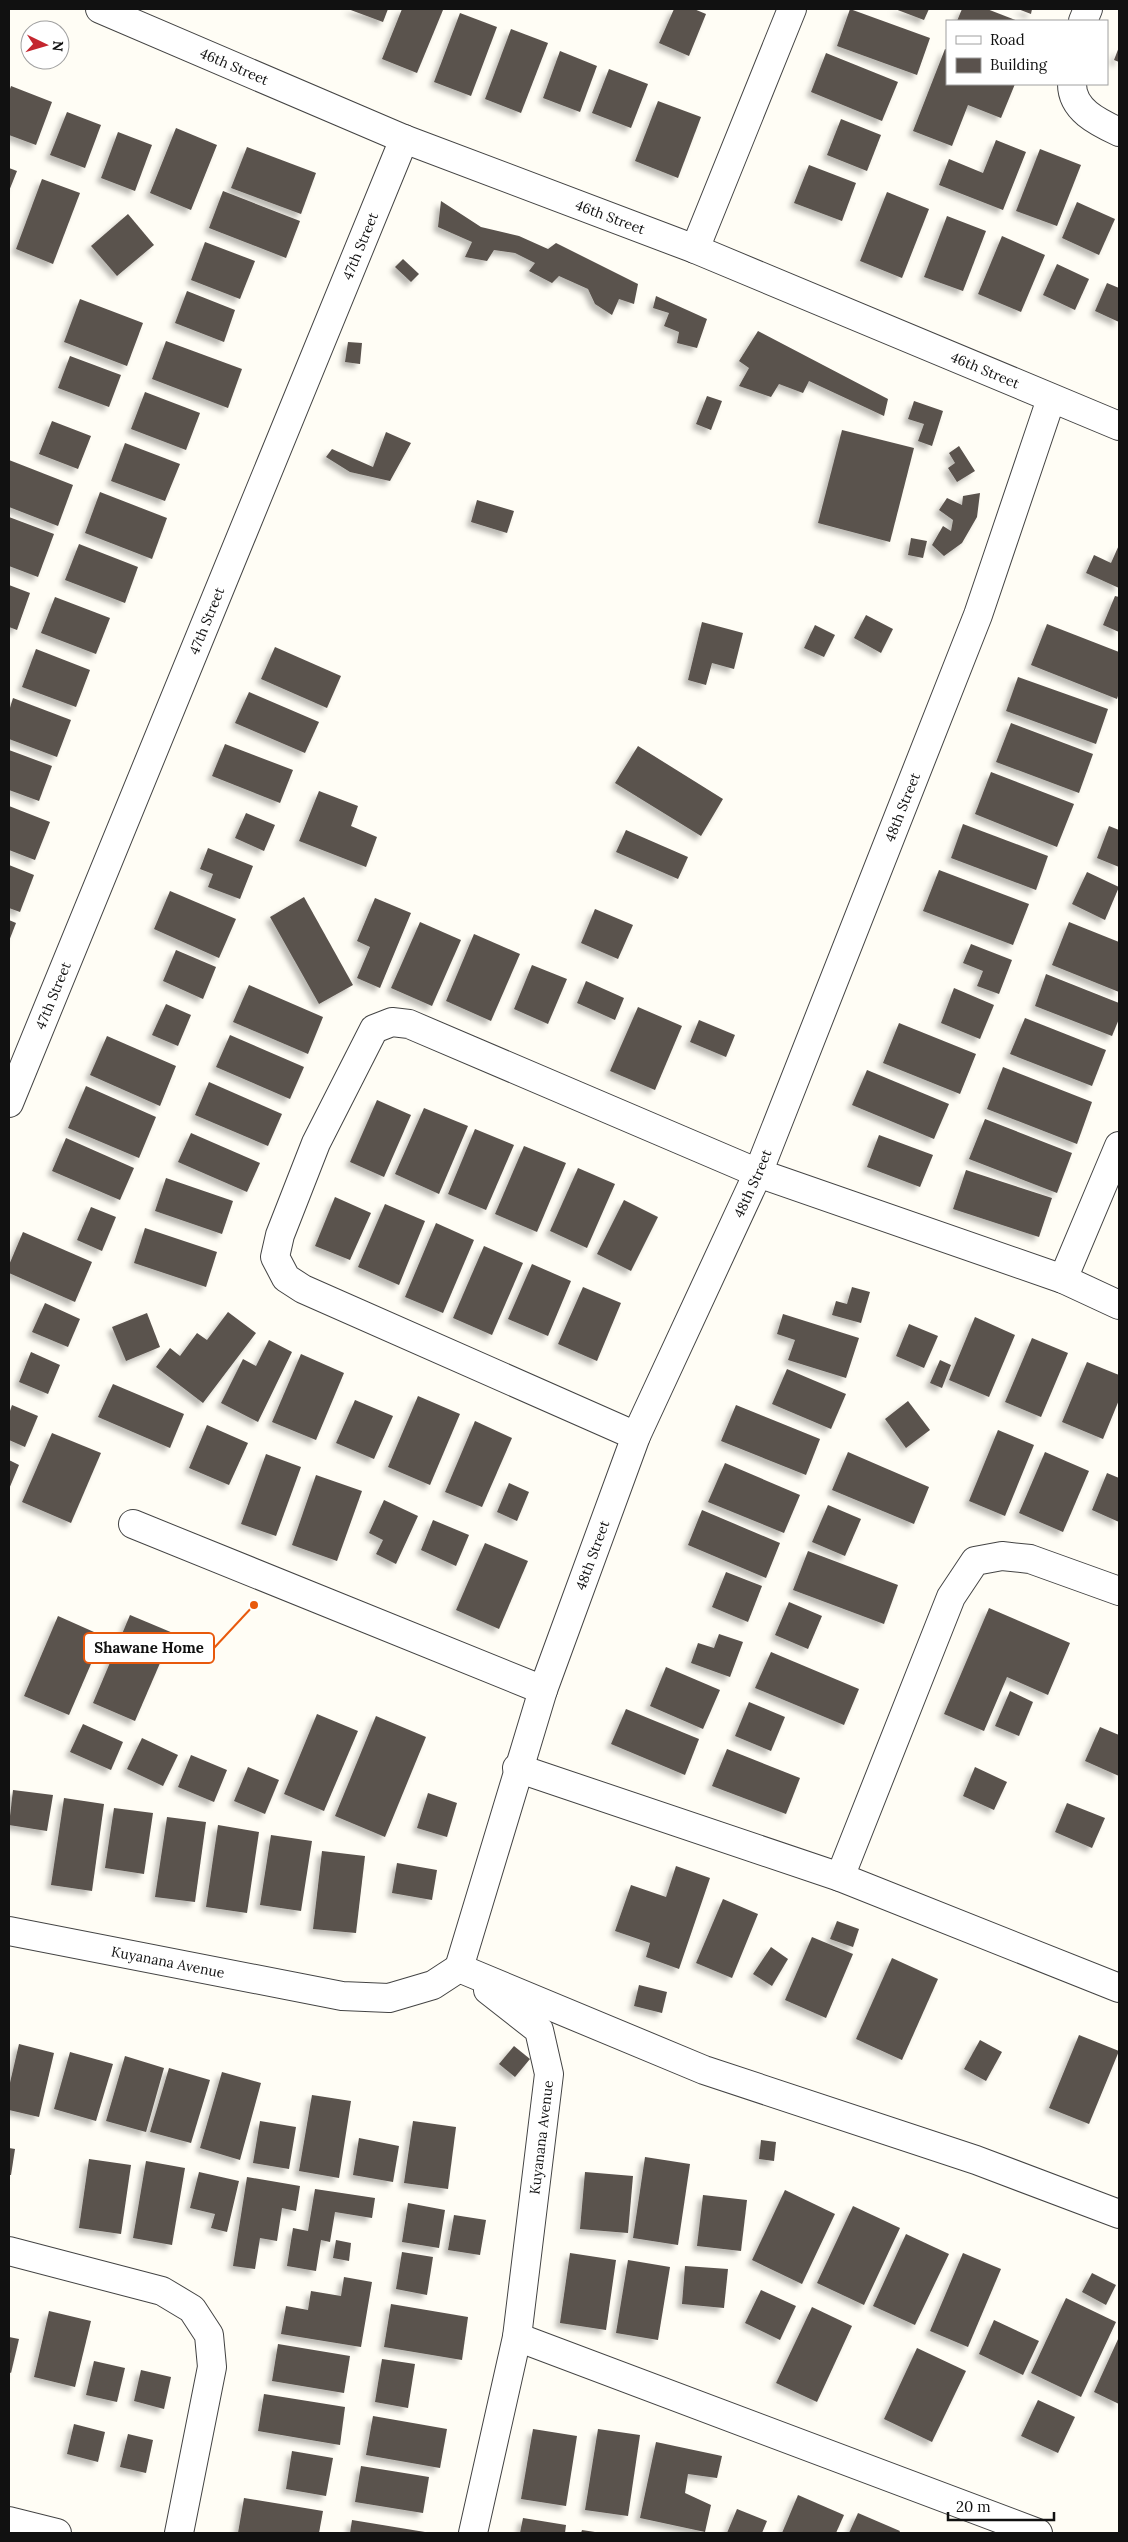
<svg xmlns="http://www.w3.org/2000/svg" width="1128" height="2542" viewBox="0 0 1128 2542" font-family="Lora,serif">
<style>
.building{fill:#5a524d;filter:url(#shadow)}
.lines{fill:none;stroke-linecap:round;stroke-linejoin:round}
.minor-casing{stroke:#444;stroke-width:30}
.minor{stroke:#fff;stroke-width:28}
.labels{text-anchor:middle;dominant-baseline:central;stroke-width:5;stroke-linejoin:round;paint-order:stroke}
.street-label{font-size:14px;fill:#111;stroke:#fff}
.leader{fill:none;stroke:#e8590c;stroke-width:2}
.callout-dot{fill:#e8590c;stroke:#fff;stroke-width:2}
.callout{fill:#fff;stroke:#e8590c;stroke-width:2}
.callout-label{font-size:15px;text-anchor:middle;font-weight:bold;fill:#111}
</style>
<defs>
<filter id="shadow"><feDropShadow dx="-4.5" dy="4.5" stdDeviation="2.5" flood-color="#0004"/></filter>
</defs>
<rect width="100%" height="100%" fill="#fffdf5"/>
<g class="building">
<path d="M348,9H388L383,22Z"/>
<path d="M402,9L443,10L417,73L382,59Z"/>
<path d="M674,9H694L706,14L689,56L659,43Z"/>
<path d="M850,9L930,38L917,75L837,46Z"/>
<path d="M895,9H929L924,20Z"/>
<path d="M962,9H987L1018,21H957Z"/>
<path d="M1018,9H1032L1031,14Z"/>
<path d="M460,13L497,27L471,96L434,82Z"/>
<path d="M511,29L548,43L521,113L485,99Z"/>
<path d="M1119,47V62L1114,60Z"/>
<path d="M945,49L947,50V84H1015L1001,118L968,105L952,146L913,131Z"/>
<path d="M560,51L597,66L580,112L543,98Z"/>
<path d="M826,53L898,82L882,121L811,92Z"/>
<path d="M609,69L648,84L631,128L592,113Z"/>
<path d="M11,86L52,102L36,145L9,135V92Z"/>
<path d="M658,101L701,117L678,178L635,161Z"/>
<path d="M67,112L101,125L85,168L50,155Z"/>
<path d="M841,119L881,135L867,171L827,155Z"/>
<path d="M176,128L217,145L191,210L150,193Z"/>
<path d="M118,132L152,145L135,191L101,178Z"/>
<path d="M996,140L1026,152L1003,210L939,185L949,159L983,173Z"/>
<path d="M247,147L316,173L301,214L231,188Z"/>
<path d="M1040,149L1081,165L1057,226L1016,211Z"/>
<path d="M809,165L856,183L842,221L794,203Z"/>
<path d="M9,168L17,171L9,191Z"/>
<path d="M42,179L80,193L53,264L16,249Z"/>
<path d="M223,191L300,221L286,258L209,228Z"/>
<path d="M887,192L929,209L902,278L860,261Z"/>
<path d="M441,201L481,227L519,236L548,249L556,243L638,284L634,304L619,299L612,315L595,304L588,289L559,276L552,283L529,271L535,263L515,253L494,250L487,261L465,257L472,242L438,227Z"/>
<path d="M1077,202L1115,219L1099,255L1062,238Z"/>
<path d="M128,214L154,245L117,276L91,246Z"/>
<path d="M947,216L986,231L963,291L924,277Z"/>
<path d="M1002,236L1045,255L1021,312L978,294Z"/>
<path d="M205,242L255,261L240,299L191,280Z"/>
<path d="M403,259L419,274L411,282L395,267Z"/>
<path d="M1057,264L1089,279L1075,310L1043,295Z"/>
<path d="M1107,283L1119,288V322L1095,311Z"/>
<path d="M187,291L235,310L224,342L175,323Z"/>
<path d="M656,296L707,319L697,348L677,343L679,332L664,326L669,313L653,308Z"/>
<path d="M80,299L143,323L127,366L64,342Z"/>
<path d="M758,331L888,399L884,416L809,381L803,393L779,384L771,397L739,386L749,368L739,361Z"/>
<path d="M166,341L242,369L228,408L152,379Z"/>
<path d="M348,342L362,343L360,364L345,362Z"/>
<path d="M70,356L121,375L109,407L58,388Z"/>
<path d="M145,392L200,413L186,450L131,429Z"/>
<path d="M707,396L722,401L711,430L696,424Z"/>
<path d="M914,401L943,411L932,446L918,441L924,424L908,419Z"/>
<path d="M52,421L91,436L78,469L39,454Z"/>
<path d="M842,430L914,448L890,542L818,523Z"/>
<path d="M386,432L411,443L390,481L350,472L326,457L332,449L373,467Z"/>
<path d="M125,443L180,464L165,501L111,481Z"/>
<path d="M959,446L975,471L957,482L948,468L955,463L949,453Z"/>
<path d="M9,460L73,485L58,526L9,507Z"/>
<path d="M100,492L167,518L152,559L85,533Z"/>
<path d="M980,493L977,517L962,543L944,556L932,545L943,526L951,531L953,520L939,510L947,498L962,505L963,496Z"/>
<path d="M477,500L514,511L507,533L471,522Z"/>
<path d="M9,517L54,534L38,577L9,566Z"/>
<path d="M911,538L927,541L923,558L908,555Z"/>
<path d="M79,544L138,567L125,603L65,580Z"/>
<path d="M1119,545V588L1086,573L1094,555L1111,563Z"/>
<path d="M9,585L30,593L17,630L9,627Z"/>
<path d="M1115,596L1119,597V632L1103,625Z"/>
<path d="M55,597L110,618L96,654L41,633Z"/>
<path d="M866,615L893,629L881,653L854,638Z"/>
<path d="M702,622L743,633L734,669L712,663L706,685L688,680Z"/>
<path d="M1047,624L1119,652V693L1117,699L1031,665Z"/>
<path d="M815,625L835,635L824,657L804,648Z"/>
<path d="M275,647L341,676L327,708L261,679Z"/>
<path d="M36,649L90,670L76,707L22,687Z"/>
<path d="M1018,677L1108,709L1096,744L1006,711Z"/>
<path d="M249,692L319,722L305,753L235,723Z"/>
<path d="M13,698L71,720L57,757L9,739V711Z"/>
<path d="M1011,723L1093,754L1079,793L996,762Z"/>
<path d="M225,744L293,770L280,803L212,776Z"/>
<path d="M638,746L723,799L701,836L615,783Z"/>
<path d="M9,750L52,766L39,801L9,790Z"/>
<path d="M991,772L1074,804L1057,847L975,814Z"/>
<path d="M319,791L358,806L351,826L377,837L366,867L299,841Z"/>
<path d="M9,806L50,822L35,860L9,850Z"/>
<path d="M246,813L275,825L264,851L235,838Z"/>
<path d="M963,824L1048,856L1036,890L951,858Z"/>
<path d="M1109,826L1119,830V867L1097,858Z"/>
<path d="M626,830L688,857L678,879L616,852Z"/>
<path d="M208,848L253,866L240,899L208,887L213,874L200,869Z"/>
<path d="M9,865L34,875L20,912L9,908Z"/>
<path d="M939,870L1029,904L1013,945L923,911Z"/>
<path d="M1087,872L1119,887L1105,920L1072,904Z"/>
<path d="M170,891L236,919L219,958L154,929Z"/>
<path d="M304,897L353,985L319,1004L270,917Z"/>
<path d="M375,898L411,913L380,988L357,978L370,947L357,941Z"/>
<path d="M595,909L633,925L618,959L581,943Z"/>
<path d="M9,920L16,923L9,941Z"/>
<path d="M420,922L461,940L432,1006L391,988Z"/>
<path d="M1069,922L1119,942V992L1052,965Z"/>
<path d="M474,934L520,954L491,1021L446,1001Z"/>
<path d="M971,944L1012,960L999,994L977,986L983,971L963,963Z"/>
<path d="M176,950L216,967L203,999L163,981Z"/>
<path d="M532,965L567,979L548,1024L514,1009Z"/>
<path d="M1046,974L1119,1003V1019L1112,1036L1035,1006Z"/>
<path d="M586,981L624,998L615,1020L577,1003Z"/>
<path d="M249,985L323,1017L308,1054L233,1022Z"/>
<path d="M954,988L994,1005L980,1039L941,1023Z"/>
<path d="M166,1004L191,1015L178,1046L152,1035Z"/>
<path d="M638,1007L682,1026L655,1090L610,1071Z"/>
<path d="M1025,1018L1106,1050L1092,1086L1010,1054Z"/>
<path d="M699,1020L735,1035L726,1057L690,1042Z"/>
<path d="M899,1023L976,1054L960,1094L883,1063Z"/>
<path d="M230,1035L304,1067L290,1099L216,1067Z"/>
<path d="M107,1036L176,1066L160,1106L90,1075Z"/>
<path d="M1003,1067L1092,1102L1077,1144L987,1109Z"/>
<path d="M867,1070L949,1104L934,1139L852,1105Z"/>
<path d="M209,1082L282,1114L268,1146L195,1115Z"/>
<path d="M86,1086L156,1117L139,1158L68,1128Z"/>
<path d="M377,1100L411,1115L384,1177L350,1162Z"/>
<path d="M424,1108L468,1126L439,1194L395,1174Z"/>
<path d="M985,1119L1072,1153L1057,1193L969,1159Z"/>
<path d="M475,1129L514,1145L486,1210L448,1194Z"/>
<path d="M191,1133L260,1163L247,1192L178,1162Z"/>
<path d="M879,1135L933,1155L920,1187L867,1167Z"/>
<path d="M66,1138L134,1168L120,1200L52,1171Z"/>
<path d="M524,1146L566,1163L537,1232L495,1214Z"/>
<path d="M578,1168L615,1184L587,1248L550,1231Z"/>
<path d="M966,1170L1052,1198L1039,1237L953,1209Z"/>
<path d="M166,1178L233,1201L222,1234L155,1211Z"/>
<path d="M335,1197L371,1213L350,1260L315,1246Z"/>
<path d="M624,1200L658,1217L631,1271L597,1254Z"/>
<path d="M385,1204L425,1221L399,1285L358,1267Z"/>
<path d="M91,1207L116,1217L102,1251L77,1240Z"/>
<path d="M436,1223L474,1240L443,1313L405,1297Z"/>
<path d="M145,1228L217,1252L206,1287L134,1263Z"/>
<path d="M23,1232L92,1262L75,1302L9,1273V1265Z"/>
<path d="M484,1246L523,1263L492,1335L453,1318Z"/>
<path d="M532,1264L571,1281L548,1336L508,1319Z"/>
<path d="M583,1287L621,1303L597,1361L558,1344Z"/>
<path d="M852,1287L870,1292L861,1323L832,1315L836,1301L847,1304Z"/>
<path d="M45,1303L80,1319L68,1347L32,1332Z"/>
<path d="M228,1312L256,1333L203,1403L156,1367L170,1348L180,1356L197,1333L207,1340Z"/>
<path d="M147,1313L160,1347L126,1361L112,1327Z"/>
<path d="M783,1314L859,1338L846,1378L788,1360L795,1340L777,1334Z"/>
<path d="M975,1317L1015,1335L989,1397L949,1380Z"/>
<path d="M909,1324L938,1336L924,1368L896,1356Z"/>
<path d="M1032,1338L1068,1353L1041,1417L1005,1402Z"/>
<path d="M269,1340L292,1352L258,1422L221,1403L243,1359L256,1366Z"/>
<path d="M31,1352L60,1365L48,1394L19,1382Z"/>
<path d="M301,1354L344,1373L316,1440L272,1422Z"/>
<path d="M940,1360L951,1365L942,1388L930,1383Z"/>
<path d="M1087,1362L1119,1375V1400L1103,1439L1062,1422Z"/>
<path d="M787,1369L846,1394L831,1429L772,1404Z"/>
<path d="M113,1384L184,1414L170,1448L98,1417Z"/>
<path d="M418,1396L460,1414L430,1485L388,1467Z"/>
<path d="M355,1400L393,1416L374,1459L336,1443Z"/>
<path d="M908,1401L930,1430L906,1448L885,1419Z"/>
<path d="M12,1405L38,1416L25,1447L9,1440V1414Z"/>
<path d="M736,1405L820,1439L806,1475L721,1441Z"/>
<path d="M475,1421L512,1438L482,1507L445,1492Z"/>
<path d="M207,1425L248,1443L229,1485L189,1468Z"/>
<path d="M998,1430L1034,1445L1005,1516L969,1501Z"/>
<path d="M52,1433L101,1453L71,1523L22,1502Z"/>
<path d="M848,1452L929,1487L914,1524L832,1490Z"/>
<path d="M1045,1452L1089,1471L1063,1532L1019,1513Z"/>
<path d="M266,1454L301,1467L276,1536L241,1524Z"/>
<path d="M9,1460L19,1465L9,1489Z"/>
<path d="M725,1463L800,1495L784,1533L708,1502Z"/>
<path d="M1107,1473L1119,1478V1522L1092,1510Z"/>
<path d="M316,1475L362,1491L337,1561L292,1545Z"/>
<path d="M509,1483L529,1492L517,1521L497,1512Z"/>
<path d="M384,1500L418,1516L396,1564L376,1554L383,1540L369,1533Z"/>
<path d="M828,1505L861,1519L845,1556L812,1542Z"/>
<path d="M702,1510L780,1543L766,1578L688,1545Z"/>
<path d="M433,1520L469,1535L456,1566L421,1550Z"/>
<path d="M485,1543L528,1561L499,1629L456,1610Z"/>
<path d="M808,1551L898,1585L884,1624L793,1590Z"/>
<path d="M726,1572L762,1586L748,1622L712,1607Z"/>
<path d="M789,1602L822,1616L808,1649L775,1635Z"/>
<path d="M989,1608L1070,1643L1048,1695L1007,1677L984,1731L944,1714Z"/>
<path d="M130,1615L173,1633L135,1721L93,1703Z"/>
<path d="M58,1616L103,1636L69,1715L24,1696Z"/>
<path d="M719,1634L743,1642L730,1677L691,1663L698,1643L714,1648Z"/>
<path d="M771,1652L859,1689L844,1725L755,1688Z"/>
<path d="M666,1667L720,1690L703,1729L650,1706Z"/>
<path d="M1010,1691L1033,1702L1019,1736L995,1726Z"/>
<path d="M749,1702L785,1717L771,1751L735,1736Z"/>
<path d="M626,1709L699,1739L685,1775L611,1744Z"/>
<path d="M317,1714L358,1731L324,1811L284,1794Z"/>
<path d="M376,1716L426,1737L385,1837L335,1816Z"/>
<path d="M83,1724L123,1742L111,1770L70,1752Z"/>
<path d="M1100,1727L1119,1735V1776L1085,1761Z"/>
<path d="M142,1738L178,1755L163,1786L127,1769Z"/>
<path d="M727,1749L800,1778L786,1814L712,1786Z"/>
<path d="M191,1755L227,1770L214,1802L178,1787Z"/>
<path d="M248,1767L279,1780L265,1814L234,1801Z"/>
<path d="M975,1767L1007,1782L994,1810L963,1796Z"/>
<path d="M13,1790L53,1795L47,1831L9,1825Z"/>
<path d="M428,1793L457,1803L447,1837L417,1828Z"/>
<path d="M64,1798L104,1804L92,1891L51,1885Z"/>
<path d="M1067,1803L1105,1818L1092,1848L1055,1832Z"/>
<path d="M114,1808L153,1813L144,1874L105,1868Z"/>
<path d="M167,1817L206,1822L195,1902L155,1897Z"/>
<path d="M218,1825L259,1832L247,1913L206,1907Z"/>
<path d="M271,1835L312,1841L301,1911L260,1905Z"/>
<path d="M322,1851L365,1856L356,1933L313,1929Z"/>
<path d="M397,1863L437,1870L432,1900L392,1893Z"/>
<path d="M676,1866L710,1878L679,1969L646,1957L650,1943L615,1931L631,1885L666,1897Z"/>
<path d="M723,1899L758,1914L732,1978L696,1963Z"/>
<path d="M837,1921L859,1929L853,1947L830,1939Z"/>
<path d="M812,1937L853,1954L826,2018L785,2000Z"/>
<path d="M771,1947L788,1959L772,1986L753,1974Z"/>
<path d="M892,1958L938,1979L902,2060L856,2039Z"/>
<path d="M639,1985L667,1992L662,2013L634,2006Z"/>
<path d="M1079,2035L1119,2051L1089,2124L1049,2108Z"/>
<path d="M980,2040L1002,2052L986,2081L964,2069Z"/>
<path d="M19,2044L54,2053L39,2117L9,2110V2087Z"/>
<path d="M514,2046L530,2059L515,2077L499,2064Z"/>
<path d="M70,2052L113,2064L96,2121L54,2109Z"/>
<path d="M125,2056L164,2068L146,2132L106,2121Z"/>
<path d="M169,2068L210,2080L191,2143L150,2132Z"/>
<path d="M222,2072L261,2083L240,2160L200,2148Z"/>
<path d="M312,2095L351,2101L339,2178L299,2171Z"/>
<path d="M260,2121L296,2127L289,2169L253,2163Z"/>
<path d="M413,2121L456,2127L448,2189L404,2183Z"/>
<path d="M359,2138L399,2146L393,2182L353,2175Z"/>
<path d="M761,2140L776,2142L774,2161L759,2159Z"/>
<path d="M9,2148L15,2149L11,2175H9Z"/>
<path d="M645,2157L690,2164L678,2245L633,2238Z"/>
<path d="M89,2159L131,2165L121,2234L79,2228Z"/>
<path d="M146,2161L185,2168L172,2245L133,2238Z"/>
<path d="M199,2172L239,2181L227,2232L211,2228L215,2214L190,2208Z"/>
<path d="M585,2172L633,2176L628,2233L580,2229Z"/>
<path d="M247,2177L300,2186L296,2211L282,2208L277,2241L260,2238L255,2269L233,2266Z"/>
<path d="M315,2189L375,2198L372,2218L335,2212L330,2242L321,2240L316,2271L287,2266L293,2228L308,2231Z"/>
<path d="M785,2190L835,2214L802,2284L752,2260Z"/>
<path d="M703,2195L747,2200L741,2251L697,2246Z"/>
<path d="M408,2203L445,2210L439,2248L402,2242Z"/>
<path d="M853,2206L900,2228L864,2305L817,2283Z"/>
<path d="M454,2215L486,2220L480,2255L448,2250Z"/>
<path d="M906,2234L949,2254L915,2325L873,2306Z"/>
<path d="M336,2240L351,2243L349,2261L333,2258Z"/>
<path d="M402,2252L433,2257L427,2295L396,2289Z"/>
<path d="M570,2253L616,2260L606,2330L560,2323Z"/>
<path d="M963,2253L1001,2269L968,2347L930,2331Z"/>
<path d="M628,2260L670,2267L658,2340L616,2333Z"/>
<path d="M685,2266L728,2269L724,2308L682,2304Z"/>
<path d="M1092,2273L1116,2285L1106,2305L1082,2292Z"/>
<path d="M344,2277L372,2282L361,2347L281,2334L286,2306L308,2310L311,2291L341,2296Z"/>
<path d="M761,2290L796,2306L780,2340L745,2323Z"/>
<path d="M1066,2298L1116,2322L1081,2397L1031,2373Z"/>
<path d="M391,2304L468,2317L462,2360L384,2347Z"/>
<path d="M812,2307L852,2326L817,2402L776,2383Z"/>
<path d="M49,2311L91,2321L75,2387L34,2377Z"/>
<path d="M994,2320L1039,2341L1023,2375L979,2354Z"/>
<path d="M9,2337L19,2339L11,2373L9,2372Z"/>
<path d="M1119,2337V2404L1094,2392Z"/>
<path d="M278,2344L350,2356L344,2393L272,2381Z"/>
<path d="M917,2348L966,2371L932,2442L884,2419Z"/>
<path d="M382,2359L415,2364L408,2408L375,2402Z"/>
<path d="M94,2361L125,2368L117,2402L86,2395Z"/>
<path d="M141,2370L171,2377L164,2409L134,2401Z"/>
<path d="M264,2394L345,2407L340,2445L258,2431Z"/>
<path d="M1038,2400L1075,2417L1058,2453L1021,2436Z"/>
<path d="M373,2416L447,2429L440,2468L366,2455Z"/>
<path d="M74,2424L105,2432L98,2462L67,2454Z"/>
<path d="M533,2429L577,2436L566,2506L521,2499Z"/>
<path d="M598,2429L640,2435L628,2516L585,2510Z"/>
<path d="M128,2434L153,2440L146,2473L120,2467Z"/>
<path d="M656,2442L722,2456L717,2478L688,2474L685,2493L711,2505L705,2532L640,2518Z"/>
<path d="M292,2451L333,2458L326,2496L286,2489Z"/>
<path d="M361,2466L429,2477L423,2513L355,2502Z"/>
<path d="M798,2495L844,2515L836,2533H782Z"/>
<path d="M244,2498L323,2511L319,2533H238Z"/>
<path d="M737,2509L767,2521L762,2533H727Z"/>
<path d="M858,2513L900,2531L899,2533H849Z"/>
<path d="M523,2518L566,2525L565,2533H520Z"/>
<path d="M352,2520L425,2532V2533H350Z"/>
<path d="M582,2530L595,2532V2533H581Z"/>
</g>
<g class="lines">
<defs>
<g id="minor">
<path id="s1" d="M100,9L404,139L695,249L1119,426"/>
<path d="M1083,21L1088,9"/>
<path d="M1072,84C1072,110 1098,122 1119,132"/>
<path d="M695,249L792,9"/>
<path id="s2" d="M9,1103L404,139"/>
<path d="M1063,1279L1119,1146"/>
<path d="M636,1436L303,1289L286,1278L275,1257L280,1235L316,1143L374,1029L392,1022L409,1024L758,1173L1063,1279L1119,1305"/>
<path d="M133,1524L543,1690"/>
<path d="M517,1768L840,1877L1119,1988"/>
<path d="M840,1877L951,1597L975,1561L1002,1556L1030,1559L1119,1591"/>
<path id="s3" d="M9,1931L342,1996L389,1998L433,1985L459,1968"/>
<path id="s4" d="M459,1968L543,1690L636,1436L758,1173L978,615L1051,399"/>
<path d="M459,1968L704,2070L976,2160L1119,2214"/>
<path d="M9,2251L162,2291L192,2309L209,2335L212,2367L179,2533"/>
<path d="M517,2337L1038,2533"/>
<path d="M9,2521L57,2533"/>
<path id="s5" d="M473,2533L517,2337L549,2074L539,2030L488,1990"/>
</g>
</defs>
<use href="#minor" class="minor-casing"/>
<use href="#minor" class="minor"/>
</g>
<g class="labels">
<g class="street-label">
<text stroke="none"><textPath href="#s1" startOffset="146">46th Street</textPath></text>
<text stroke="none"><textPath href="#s1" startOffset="551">46th Street</textPath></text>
<text stroke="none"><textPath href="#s2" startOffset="926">47th Street</textPath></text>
<text stroke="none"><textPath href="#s1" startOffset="956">46th Street</textPath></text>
<text stroke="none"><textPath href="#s2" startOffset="521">47th Street</textPath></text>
<text stroke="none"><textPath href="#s4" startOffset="1244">48th Street</textPath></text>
<text stroke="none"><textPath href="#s2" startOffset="116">47th Street</textPath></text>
<text stroke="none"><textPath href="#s4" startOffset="839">48th Street</textPath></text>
<text stroke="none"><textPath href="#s4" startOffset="434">48th Street</textPath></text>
<text stroke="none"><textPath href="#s3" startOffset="162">Kuyanana Avenue</textPath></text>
<text stroke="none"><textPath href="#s5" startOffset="402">Kuyanana Avenue</textPath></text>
</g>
</g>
<path class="leader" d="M254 1605L214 1648"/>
<circle class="callout-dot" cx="254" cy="1605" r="5"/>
<rect class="callout" x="84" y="1633" width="130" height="30" rx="5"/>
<g class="callout-label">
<text x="149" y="1653">Shawane Home</text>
</g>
<rect width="1128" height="2542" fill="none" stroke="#111111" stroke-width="20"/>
<rect x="946" y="20" width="162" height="65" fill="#ffffff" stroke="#a0a0a0"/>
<rect x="956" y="36" width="25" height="8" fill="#ffffff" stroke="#a0a0a0"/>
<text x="990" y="45" font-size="15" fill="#111111">Road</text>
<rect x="956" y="58" width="25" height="15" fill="#5a524d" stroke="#a0a0a0"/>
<text x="990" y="70" font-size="15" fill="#111111">Building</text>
<g transform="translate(45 45) rotate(95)"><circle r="24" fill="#ffffff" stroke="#a0a0a0"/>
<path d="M0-4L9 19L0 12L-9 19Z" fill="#c4262e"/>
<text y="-8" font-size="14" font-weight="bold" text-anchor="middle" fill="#111111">N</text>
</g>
<path d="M948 2512v8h106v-8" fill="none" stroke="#111111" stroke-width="2.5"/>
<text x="956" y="2512" font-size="15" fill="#111111" stroke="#ffffff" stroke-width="4" paint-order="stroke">20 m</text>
</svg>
